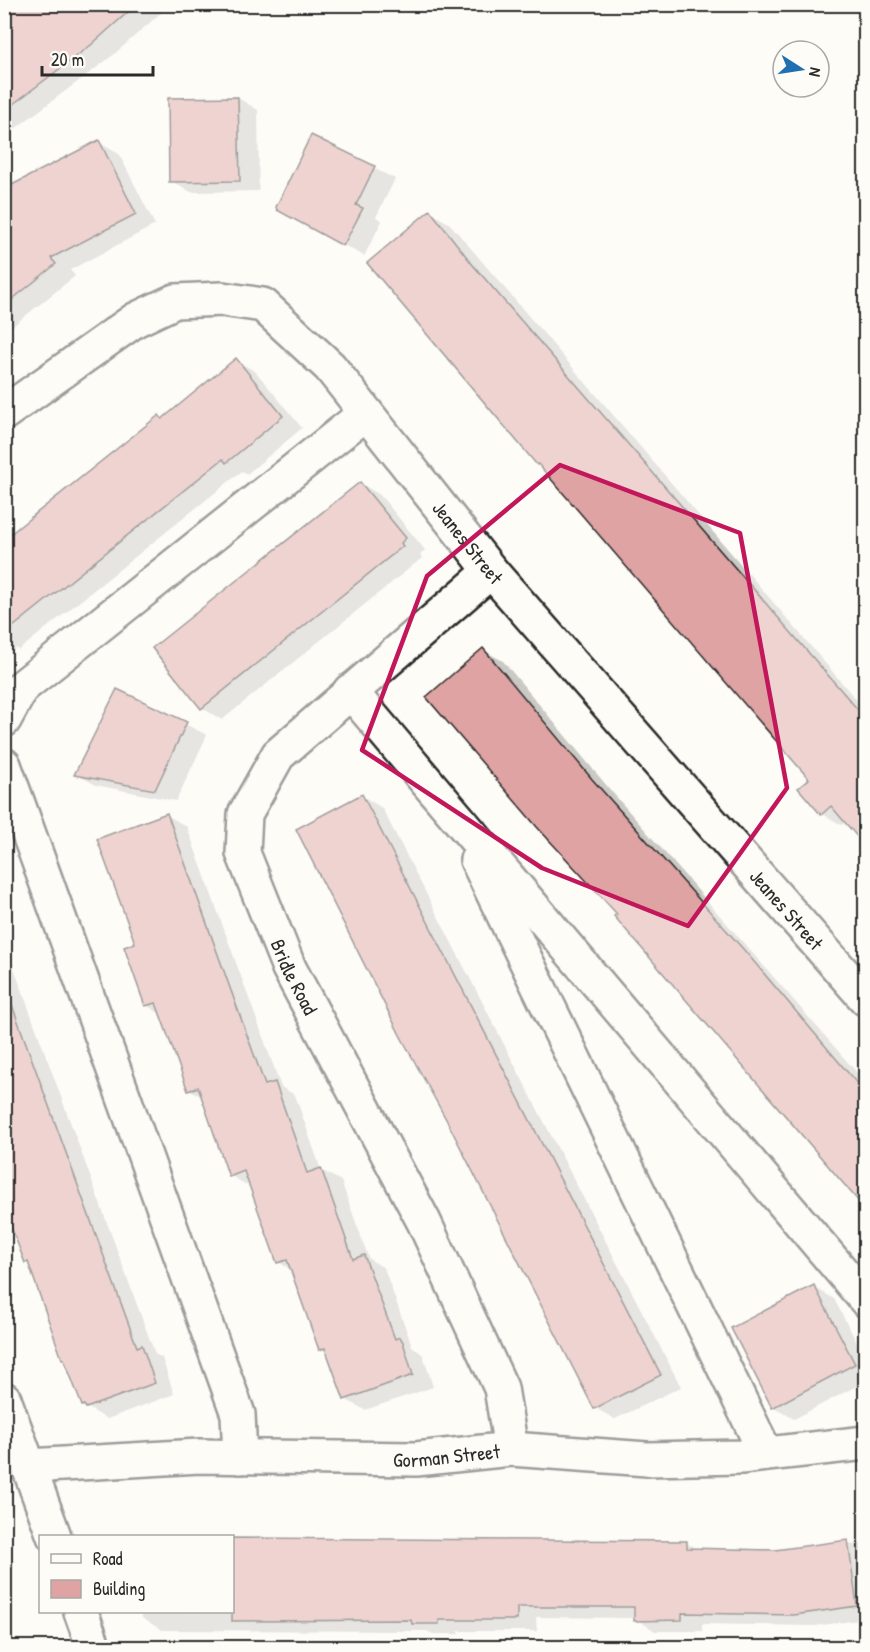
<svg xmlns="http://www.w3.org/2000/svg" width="870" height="1652" viewBox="0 0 870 1652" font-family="'Patrick Hand',sans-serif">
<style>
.shadow{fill:#0003}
.building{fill:#dea3a2;stroke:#2b2b2b;stroke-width:1.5}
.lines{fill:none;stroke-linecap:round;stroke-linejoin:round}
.minor-casing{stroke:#2b2b2b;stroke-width:38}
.minor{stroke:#fdfcf7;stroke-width:33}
.marked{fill:none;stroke:#c2185b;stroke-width:4.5;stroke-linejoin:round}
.labels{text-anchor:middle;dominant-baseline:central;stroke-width:4.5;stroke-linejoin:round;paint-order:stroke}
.street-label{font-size:20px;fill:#2b2b2b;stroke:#fdfcf7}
</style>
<rect width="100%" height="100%" fill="#fdfcf7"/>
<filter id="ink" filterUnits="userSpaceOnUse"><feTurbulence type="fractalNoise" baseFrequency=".0167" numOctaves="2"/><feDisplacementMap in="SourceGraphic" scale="12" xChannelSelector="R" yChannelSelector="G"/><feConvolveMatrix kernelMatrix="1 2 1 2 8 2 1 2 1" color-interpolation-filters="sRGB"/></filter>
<g filter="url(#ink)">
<g class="shadow">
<path d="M9,4H171L112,56L4,137V8Z"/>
<path d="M238,98L258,110L259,191L191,192L171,181L170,100Z"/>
<path d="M312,137L395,179L376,217L382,221L364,256L299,221Z"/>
<path d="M98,142L119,154L155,225L70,270L75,276L4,333V201Z"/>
<path d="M430,212L450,224L866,711V844L846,822L842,825L822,814L811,779Z"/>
<path d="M236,360L256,372L302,428L247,474L242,471L19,650L16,648L4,657V540L159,416L164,419Z"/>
<path d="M360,483L380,495L425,550L420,555L422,558L222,720L202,708Z"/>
<path d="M483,650L503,661L612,792L866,1083V1206L619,914Z"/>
<path d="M118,691L207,735L176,801L96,785L76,774Z"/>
<path d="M362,796L382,808L681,1387L615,1419L595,1408Z"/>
<path d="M167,815L187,827L281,1087L295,1095L321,1170L341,1181L369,1259L384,1268L412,1346L423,1355L433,1387L365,1410L345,1399L329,1354L321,1349L293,1271L278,1262L252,1188L231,1176L204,1098L189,1090L162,1015L146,1005L137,944Z"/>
<path d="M4,941L155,1354L162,1358L174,1394L107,1419L83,1405L4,1203Z"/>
<path d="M814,1287L834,1299L866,1360V1381L794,1419L774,1407Z"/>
<path d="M848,1542L853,1545L866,1542V1619L815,1626L702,1624V1631H655L635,1618L536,1617L537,1631H459V1634H433L427,1631L162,1630L142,1618V1612H232L686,1543L699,1550L775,1552Z"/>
<path d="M4,1635L9,1648H4Z"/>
</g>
<g class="building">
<path d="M4,4H137L91,45L4,111Z"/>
<path d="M238,97L240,181L169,182L168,98Z"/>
<path d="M311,135L375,166L356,205L363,208L343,246L277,210L276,207Z"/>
<path d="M99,140L136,214L51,258L56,264L4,306V189Z"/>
<path d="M430,210L473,265L866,719V847L831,806L821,815L798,788L809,779L538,464L537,465L367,263Z"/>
<path d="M236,358L283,416L226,463L223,459L4,634V539L159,415L162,419Z"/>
<path d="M360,482L406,538L401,543L403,546L201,709L152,648Z"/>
<path d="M483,648L592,779L744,950L866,1094V1210L614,916L617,914L537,827L426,697Z"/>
<path d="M117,689L187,722L155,790L74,775Z"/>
<path d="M362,794L661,1375L594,1409L447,1121L400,1035L296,829Z"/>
<path d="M167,813L265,1085L275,1082L307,1173L321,1168L353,1259L364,1255L395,1339L400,1337L403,1342L413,1375L344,1400L325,1348L319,1350L287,1260L277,1263L244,1171L229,1177L198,1087L188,1091L156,1003L145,1006L124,947L135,943L97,839Z"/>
<path d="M4,994H8L137,1347L142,1345L155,1383L86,1408L84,1405L82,1406L64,1359H62L28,1262L25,1263L4,1208Z"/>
<path d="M814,1285L855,1364L772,1408L731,1328Z"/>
<path d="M232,1538L687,1541V1548L775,1550L848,1540L857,1606L794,1615L682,1613V1620L634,1621V1607H517V1620H439V1624H412L411,1620L232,1621Z"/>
</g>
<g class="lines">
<defs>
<g id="minor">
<path id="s1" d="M4,413L135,320L175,301L222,299L263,305L330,367L491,571L866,999"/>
<path id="s2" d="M491,571L278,755L245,814L243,853L289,968L424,1222L501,1388L511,1449"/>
<path d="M350,691L866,1300"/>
<path d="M4,720L22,687L366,413"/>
<path d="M4,765L238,1414L240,1457"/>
<path d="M477,860L766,1454"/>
<path d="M4,1399L54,1536"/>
<path id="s3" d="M29,1466L199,1456L416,1459L511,1449L647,1459L741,1457L866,1443"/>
<path d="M81,1612L94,1648"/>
</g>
</defs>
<use href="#minor" class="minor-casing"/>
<use href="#minor" class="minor"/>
</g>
</g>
<path d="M0 0H870V1652H0ZM560,465L740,533L787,788L688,926L542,868L362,750L427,576Z" fill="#fdfcf7" fill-opacity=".55" fill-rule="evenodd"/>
<path class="marked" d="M560,465L740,533L787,788L688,926L542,868L362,750L427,576Z"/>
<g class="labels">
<g class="street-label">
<text stroke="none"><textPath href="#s1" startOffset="608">Jeanes Street</textPath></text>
<text stroke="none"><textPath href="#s1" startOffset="1094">Jeanes Street</textPath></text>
<text stroke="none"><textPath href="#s2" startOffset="522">Bridle Road</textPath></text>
<text stroke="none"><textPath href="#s3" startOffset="418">Gorman Street</textPath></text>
</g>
</g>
<rect width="870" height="1652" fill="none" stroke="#fdfcf7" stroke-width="24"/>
<rect x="12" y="12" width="846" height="1628" fill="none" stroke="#2b2b2b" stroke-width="2" filter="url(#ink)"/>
<rect x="39" y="1535" width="195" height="78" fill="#fdfcf7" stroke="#a9a8a5" stroke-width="1.5"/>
<rect x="51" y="1554" width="30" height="9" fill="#fdfcf7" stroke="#a9a8a5" stroke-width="1.5"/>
<text x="93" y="1565" font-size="18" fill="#2b2b2b">Road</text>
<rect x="51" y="1580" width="30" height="18" fill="#dea3a2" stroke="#a9a8a5" stroke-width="1.5"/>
<text x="93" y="1595" font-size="18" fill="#2b2b2b">Building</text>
<g transform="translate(801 69) rotate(102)"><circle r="28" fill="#fdfcf7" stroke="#a9a8a5" stroke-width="1.5"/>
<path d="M0-4.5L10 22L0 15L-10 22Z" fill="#1f6fb2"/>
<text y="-9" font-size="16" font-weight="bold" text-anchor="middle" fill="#2b2b2b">N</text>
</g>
<path d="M42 66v9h111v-9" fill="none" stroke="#2b2b2b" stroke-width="3"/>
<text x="51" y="66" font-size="18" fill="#2b2b2b" stroke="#fdfcf7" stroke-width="4.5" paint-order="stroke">20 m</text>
</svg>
